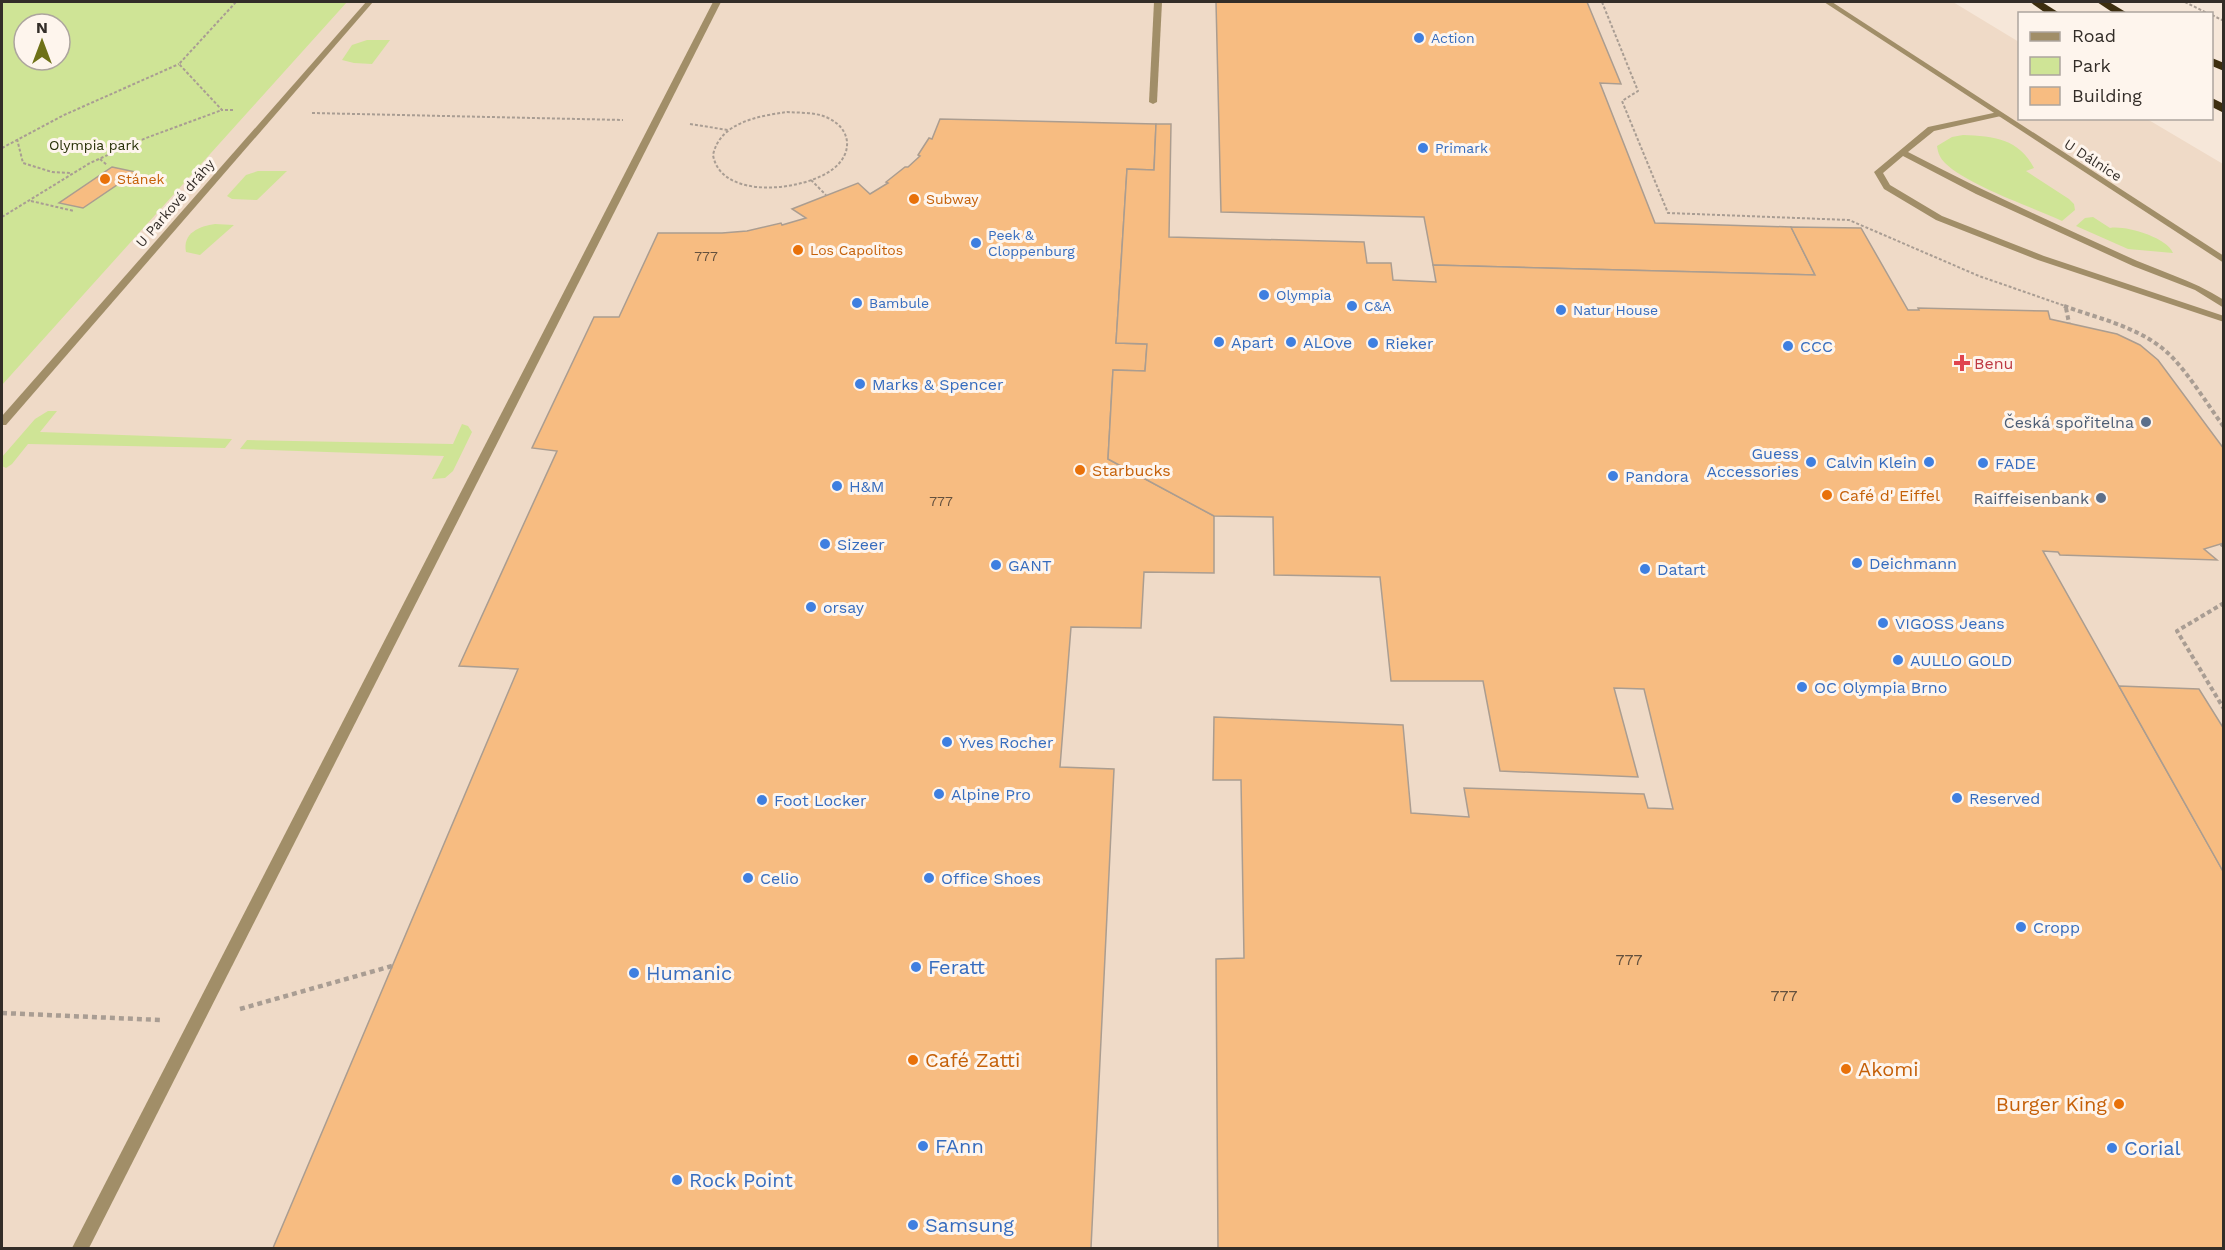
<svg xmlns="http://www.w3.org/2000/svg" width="2225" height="1250" viewBox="0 0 2225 1250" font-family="'Work Sans',sans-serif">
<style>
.built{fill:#efdac7;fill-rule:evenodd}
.green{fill:#cfe496;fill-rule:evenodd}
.building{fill:#f7bc81;stroke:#ab9d90;stroke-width:1.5}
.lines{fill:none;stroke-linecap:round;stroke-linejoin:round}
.path-far2{stroke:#a99d93;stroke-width:2;stroke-dasharray:3 2;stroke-linecap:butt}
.path-far1{stroke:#a99d93;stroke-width:4;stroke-dasharray:4.5 3;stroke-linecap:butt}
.path{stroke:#a99d93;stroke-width:4.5;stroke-dasharray:5 4;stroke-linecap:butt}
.lane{fill:#a18e68;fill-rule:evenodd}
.street{fill:#a18e68;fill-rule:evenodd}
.highway{fill:#3d2e0f;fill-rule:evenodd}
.shop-dot{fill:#3f7fe0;stroke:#fef5ed;stroke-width:2}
.food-dot{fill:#e8710a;stroke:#fef5ed;stroke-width:2}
.health-dot{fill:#e0444e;stroke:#fef5ed;stroke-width:2}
.service-dot{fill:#5c6f8a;stroke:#fef5ed;stroke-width:2}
.labels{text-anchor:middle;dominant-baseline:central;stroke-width:6;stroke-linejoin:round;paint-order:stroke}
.far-shop-label{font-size:14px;fill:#366cbe;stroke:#fef5ed;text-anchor:start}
.far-park-label{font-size:14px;fill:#283107;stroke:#fef5ed}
.far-street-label{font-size:14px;fill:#332d28;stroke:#fef5ed}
.far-food-label{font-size:14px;fill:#c56008;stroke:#fef5ed;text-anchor:start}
.number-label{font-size:14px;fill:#64513e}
.shop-label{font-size:16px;fill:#366cbe;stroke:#fef5ed;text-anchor:start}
.health-label{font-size:16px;fill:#be3a42;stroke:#fef5ed;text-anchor:start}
.service-label{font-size:16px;fill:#4e5e75;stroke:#fef5ed;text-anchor:end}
.food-label{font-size:16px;fill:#c56008;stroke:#fef5ed;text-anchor:start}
.near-number-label{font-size:16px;fill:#64513e}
.near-shop-label{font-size:20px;fill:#366cbe;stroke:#fef5ed;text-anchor:start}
.near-food-label{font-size:20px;fill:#c56008;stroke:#fef5ed;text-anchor:start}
</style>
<rect width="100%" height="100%" fill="#f6e7d9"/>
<path class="built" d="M2,2H1953L2019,42L2020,118L2147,119L2223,164V1248H2ZM24,24H60V60H24Z"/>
<g class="green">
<path d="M2,2H347L2,385ZM24,24H60V60H24Z"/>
<path d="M367,40H390L372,64L354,63L342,60L352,45Z"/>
<path d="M1963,135C1994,136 2019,139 2034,168L2026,171L2069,199L2074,204L2075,210L2062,221C2032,207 1967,185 1945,163C1940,158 1938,153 1937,146L1952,137Z"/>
<path d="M258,171H287L257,200L232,199L227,196L246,175Z"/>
<path d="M2093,217L2110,228C2124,225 2167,237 2173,253L2128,249L2076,226L2085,218Z"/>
<path d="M215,224L234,225L200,255L186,252C182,233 200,226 215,224Z"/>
<path d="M48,411H57L40,432L232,439L225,448L28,444L12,464L6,468L2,466V457L35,419Z"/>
<path d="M462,424L468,426L472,432L453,471L445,478L432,479L444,456L240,449L247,440L453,444Z"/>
</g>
<g class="building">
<path d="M1216,2H1587L1621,84L1600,83L1655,223L1791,227L1815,275L1433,265L1424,217L1221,212Z"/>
<path d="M940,119L1156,124L1154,170L1127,169L1116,343L1147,344L1145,371L1113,370L1108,459L1214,516V573L1144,572L1141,628L1071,627L1060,767L1114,769L1091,1248H273L518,669L459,666L557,451L532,448L594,317H619L658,233H722L747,231L781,223L782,225L806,218L792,209L858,183L870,194L888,183L886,182L905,167H908L920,156L918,155L929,138L932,139Z"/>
<path d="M1156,124H1171L1169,237L1364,242L1367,263H1391L1393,280L1436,282L1433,265L1815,275L1791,227L1861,228L1908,310H1919L1918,308L2048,311L2050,319L2117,334L2140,345L2158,360L2224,449V543L2204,549L2217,560L2060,555L2058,552L2043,551L2224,873V1248H1218L1216,959L1244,958L1241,780H1213L1214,717L1403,725L1411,813L1469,817L1464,788L1644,794L1648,808L1673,809L1644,689L1614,688L1638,777L1500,771L1483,681H1391L1380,577L1274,575L1273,517L1214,516L1108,459L1113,370L1145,371L1147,344L1116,343L1127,169L1154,170Z"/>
<path d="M112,167L136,172L83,208L59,203Z"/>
<path d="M2119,686L2199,689L2224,729V873Z"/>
</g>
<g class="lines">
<g class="path-far2">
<path d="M1602,2L1638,91L1622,101L1668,213L1849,220L1979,276L2068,307"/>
<path d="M2185,2L2209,14"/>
<path d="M2212,15L2224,21"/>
<path d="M233,110H222L179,64L236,2"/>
<path d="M787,112C800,113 816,112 828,118C852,129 853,154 833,169C805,191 721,201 713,155C720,122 759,116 787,112Z"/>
<path d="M312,113L623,120"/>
<path d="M690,124L728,130"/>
<path d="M17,139L23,163L52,172L71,173"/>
<path d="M2,148L64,115L179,64"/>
<path d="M100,159L107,165"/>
<path d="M811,180L826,195"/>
<path d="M31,201L74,211"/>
<path d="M2,217L90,163L146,138L222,110"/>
</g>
<g class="path-far1">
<path d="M2064,306C2100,319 2144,328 2172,357C2191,377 2207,404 2224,427"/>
<path d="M2066,308L2069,323"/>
<path d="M2221,544L2224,546"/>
<path d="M2224,603L2177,631L2224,709"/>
</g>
<g class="path">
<path d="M240,1009L392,966"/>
<path d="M2,1013L160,1020"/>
</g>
<g class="lane">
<path d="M713,2H721L89,1248H72Z"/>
<path d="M1154,2H1162L1157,102L1153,104L1149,102Z"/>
<path d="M1998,112H2001V116L1934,131L1908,152C1979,189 2051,222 2124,255C2158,271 2191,279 2224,300V308L2195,290L2133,266L1976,194L1903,156L1883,173L1890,185L1942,216L2044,256L2224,316V322L2038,260L1936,220L1884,189L1874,172L1928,127Z"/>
</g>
<g class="street">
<path d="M366,2H373L6,425H2V416Z"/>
<path d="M1824,2H1832L2224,256V263Z"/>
</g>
<g class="highway">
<path d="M2030,2H2042L2061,14H2047Z"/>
<path d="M2097,2H2109L2129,14H2115Z"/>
<path d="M2212,58L2224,63V71L2212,66Z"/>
<path d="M2212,98L2224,104V113L2212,107Z"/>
</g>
</g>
<g class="shop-dot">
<circle cx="1419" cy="38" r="6"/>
<circle cx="1423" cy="148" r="6"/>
<circle cx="976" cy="243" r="6"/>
<circle cx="1264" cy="295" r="6"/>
<circle cx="857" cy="303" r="6"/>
<circle cx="1352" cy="306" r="6"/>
<circle cx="1561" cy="310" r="6"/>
<circle cx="1219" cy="342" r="6"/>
<circle cx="1291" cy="342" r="6"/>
<circle cx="1373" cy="343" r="6"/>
<circle cx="1788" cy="346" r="6"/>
<circle cx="860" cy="384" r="6"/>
<circle cx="1811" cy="462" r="6"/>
<circle cx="1929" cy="462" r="6"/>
<circle cx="1983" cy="463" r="6"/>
<circle cx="1613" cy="476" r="6"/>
<circle cx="837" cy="486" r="6"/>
<circle cx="825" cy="544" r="6"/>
<circle cx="1857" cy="563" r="6"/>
<circle cx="996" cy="565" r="6"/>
<circle cx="1645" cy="569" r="6"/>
<circle cx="811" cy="607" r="6"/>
<circle cx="1883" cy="623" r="6"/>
<circle cx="1898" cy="660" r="6"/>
<circle cx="1802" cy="687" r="6"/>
<circle cx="947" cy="742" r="6"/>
<circle cx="939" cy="794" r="6"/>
<circle cx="1957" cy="798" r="6"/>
<circle cx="762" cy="800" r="6"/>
<circle cx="748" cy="878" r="6"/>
<circle cx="929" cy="878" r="6"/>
<circle cx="2021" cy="927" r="6"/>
<circle cx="916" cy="967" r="6"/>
<circle cx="634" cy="973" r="6"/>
<circle cx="923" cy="1146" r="6"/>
<circle cx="2112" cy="1148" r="6"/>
<circle cx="677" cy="1180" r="6"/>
<circle cx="913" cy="1225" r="6"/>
</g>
<g class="food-dot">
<circle cx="105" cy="179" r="6"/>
<circle cx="914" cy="199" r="6"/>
<circle cx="798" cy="250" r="6"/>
<circle cx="1080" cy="470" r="6"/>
<circle cx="1827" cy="495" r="6"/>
<circle cx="913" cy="1060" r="6"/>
<circle cx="1846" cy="1069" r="6"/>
<circle cx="2119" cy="1104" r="6"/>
</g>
<path class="health-dot" d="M1959 354h6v6h6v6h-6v6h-6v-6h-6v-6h6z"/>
<g class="service-dot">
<circle cx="2146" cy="422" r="6"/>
<circle cx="2101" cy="498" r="6"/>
</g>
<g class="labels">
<g class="far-shop-label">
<text x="1431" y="38">Action</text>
<text x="1435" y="148">Primark</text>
<text x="988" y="235">Peek &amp;<tspan x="988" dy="16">Cloppenburg</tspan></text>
<text x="1276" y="295">Olympia</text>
<text x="869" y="303">Bambule</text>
<text x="1364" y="306">C&amp;A</text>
<text x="1573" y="310">Natur House</text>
</g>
<g class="far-park-label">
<text x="94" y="145">Olympia park</text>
</g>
<g class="far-street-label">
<text transform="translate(2093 160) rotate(33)">U Dálnice</text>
<text transform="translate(175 203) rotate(-49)">U Parkové dráhy</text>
</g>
<g class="far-food-label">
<text x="117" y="179">Stánek</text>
<text x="926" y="199">Subway</text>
<text x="810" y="250">Los Capolitos</text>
</g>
<g class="number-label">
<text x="706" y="256">777</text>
<text x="941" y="501">777</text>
</g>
<g class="shop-label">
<text x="1231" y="342">Apart</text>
<text x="1303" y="342">ALOve</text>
<text x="1385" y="343">Rieker</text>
<text x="1800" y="346">CCC</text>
<text x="872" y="384">Marks &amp; Spencer</text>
<text x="1799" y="453" text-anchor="end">Guess<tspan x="1799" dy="18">Accessories</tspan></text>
<text x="1917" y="462" text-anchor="end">Calvin Klein</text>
<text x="1995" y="463">FADE</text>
<text x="1625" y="476">Pandora</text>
<text x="849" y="486">H&amp;M</text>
<text x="837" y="544">Sizeer</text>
<text x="1869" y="563">Deichmann</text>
<text x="1008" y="565">GANT</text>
<text x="1657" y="569">Datart</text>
<text x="823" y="607">orsay</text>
<text x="1895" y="623">VIGOSS Jeans</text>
<text x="1910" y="660">AULLO GOLD</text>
<text x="1814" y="687">OC Olympia Brno</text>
<text x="959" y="742">Yves Rocher</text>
<text x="951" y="794">Alpine Pro</text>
<text x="1969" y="798">Reserved</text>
<text x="774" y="800">Foot Locker</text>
<text x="760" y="878">Celio</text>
<text x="941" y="878">Office Shoes</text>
<text x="2033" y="927">Cropp</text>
</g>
<g class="health-label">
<text x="1974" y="363">Benu</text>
</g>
<g class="service-label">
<text x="2134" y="422">Česká spořitelna</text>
<text x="2089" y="498">Raiffeisenbank</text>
</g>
<g class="food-label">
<text x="1092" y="470">Starbucks</text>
<text x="1839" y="495">Café d' Eiffel</text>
</g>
<g class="near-number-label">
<text x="1629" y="959">777</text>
<text x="1784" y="995">777</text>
</g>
<g class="near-shop-label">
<text x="928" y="967">Feratt</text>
<text x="646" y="973">Humanic</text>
<text x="935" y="1146">FAnn</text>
<text x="2124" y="1148">Corial</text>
<text x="689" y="1180">Rock Point</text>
<text x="925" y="1225">Samsung</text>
</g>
<g class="near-food-label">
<text x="925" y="1060">Café Zatti</text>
<text x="1858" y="1069">Akomi</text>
<text x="2107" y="1104" text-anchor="end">Burger King</text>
</g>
</g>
<rect width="2225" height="1250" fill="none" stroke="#332d28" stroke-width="6"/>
<rect x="2018" y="12" width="195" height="108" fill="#fef5ed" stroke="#ada59e" stroke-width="1.5"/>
<rect x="2030" y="32" width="30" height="9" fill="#a18e68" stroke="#ada59e" stroke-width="1.5"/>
<text x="2072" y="42" font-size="18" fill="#332d28">Road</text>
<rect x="2030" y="57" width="30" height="18" fill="#cfe496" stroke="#ada59e" stroke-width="1.5"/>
<text x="2072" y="72" font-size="18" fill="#332d28">Park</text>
<rect x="2030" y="87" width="30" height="18" fill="#f7bc81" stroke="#ada59e" stroke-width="1.5"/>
<text x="2072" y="102" font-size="18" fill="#332d28">Building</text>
<g transform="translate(42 42)"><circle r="28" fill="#fef5ed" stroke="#ada59e" stroke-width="1.5"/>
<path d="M0-4.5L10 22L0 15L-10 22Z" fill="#6e7117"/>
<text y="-9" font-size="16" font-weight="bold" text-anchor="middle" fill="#332d28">N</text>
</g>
</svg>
